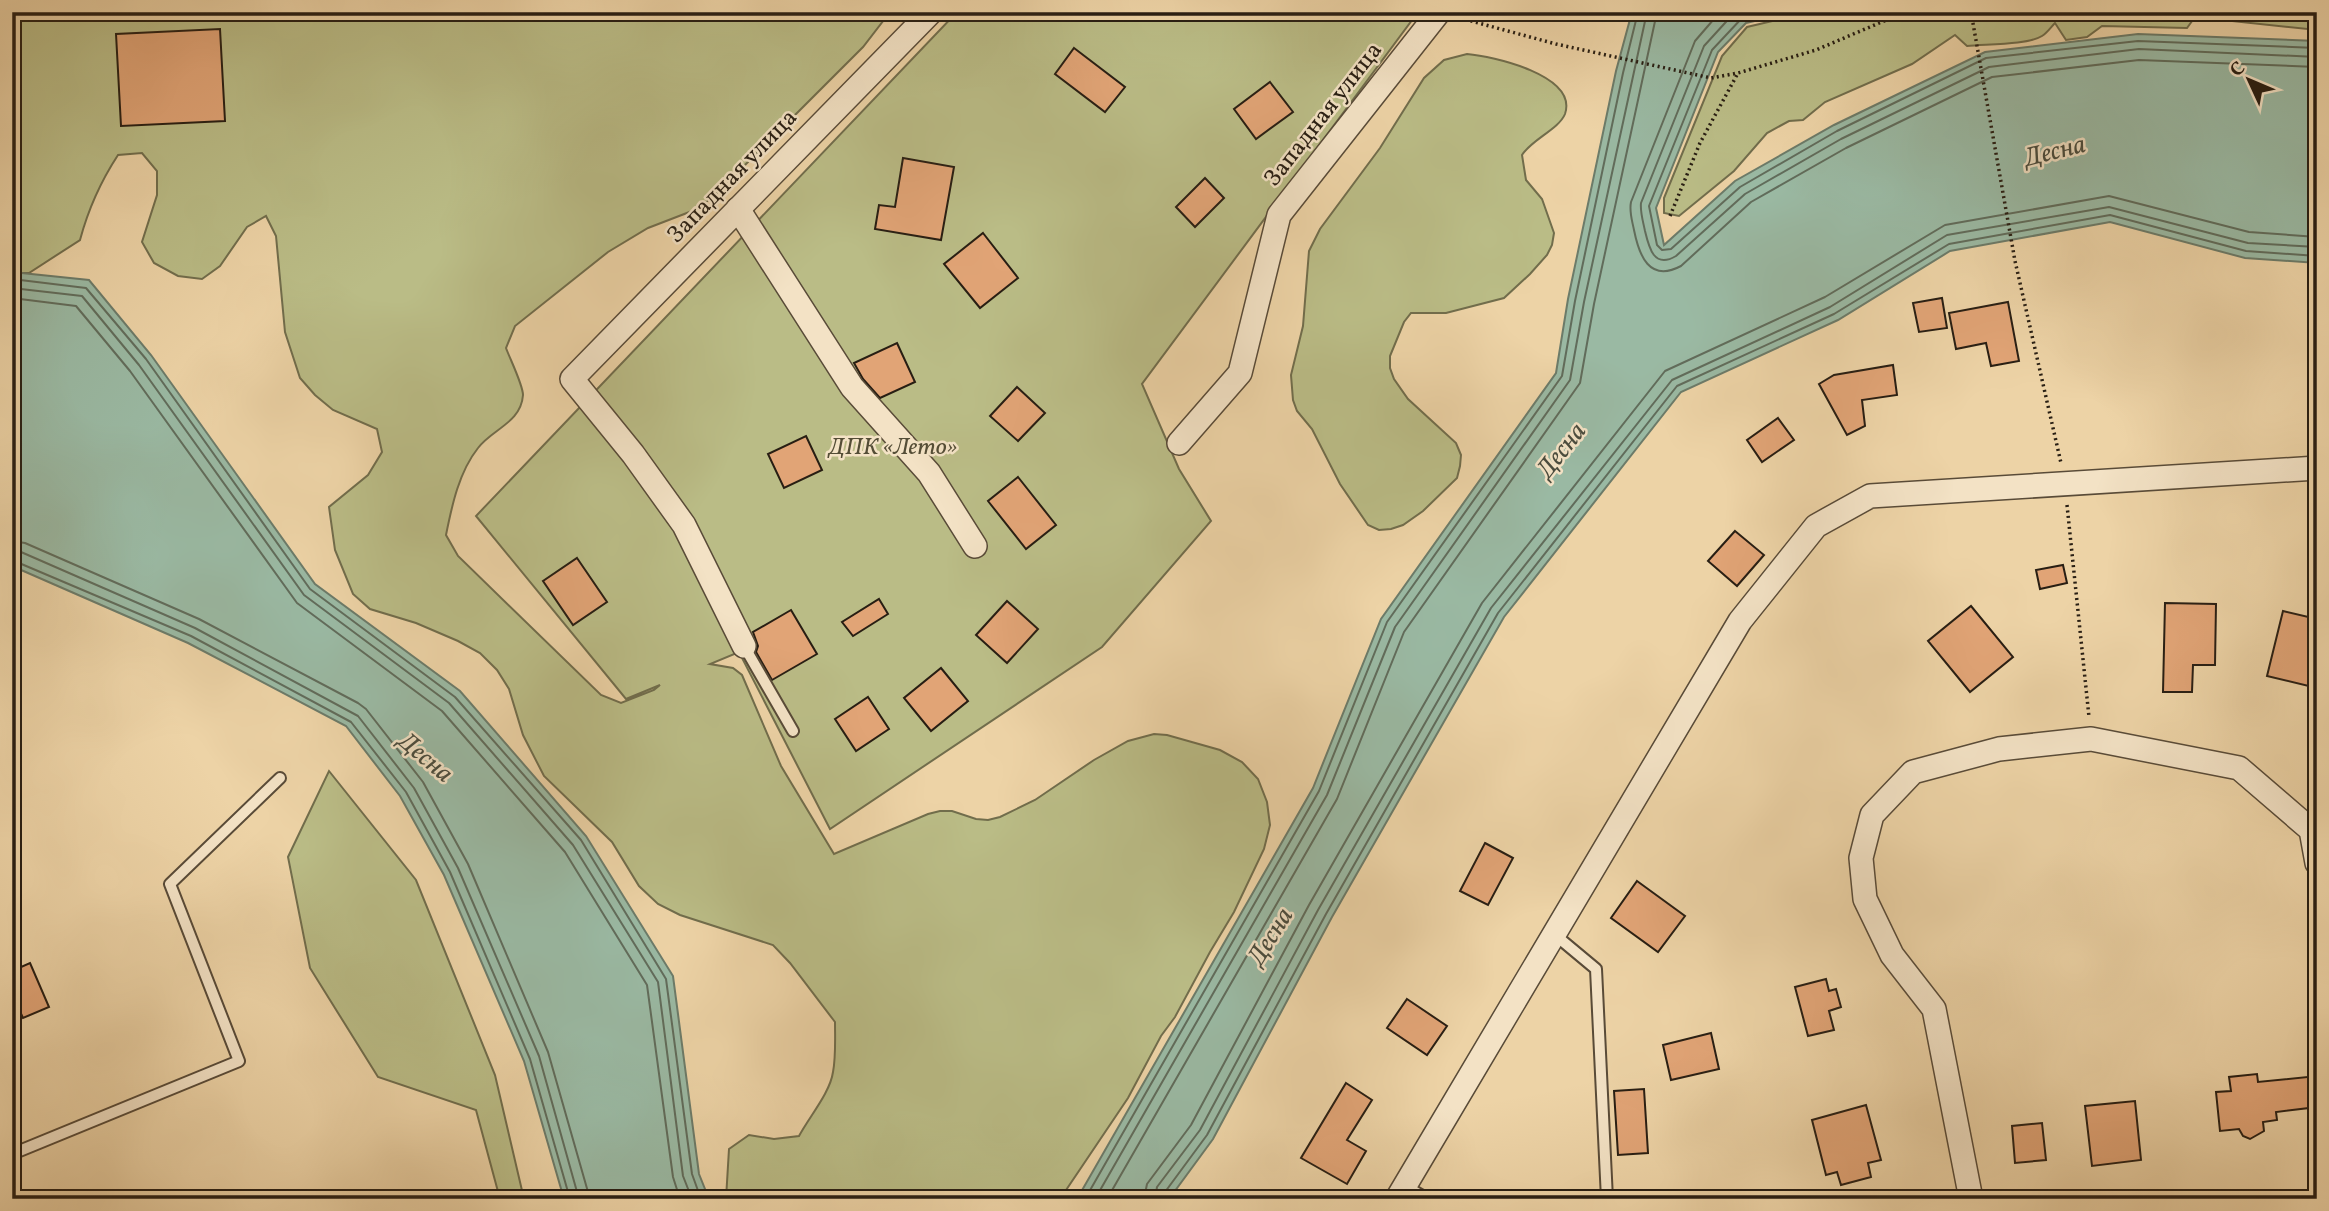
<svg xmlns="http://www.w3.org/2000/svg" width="2329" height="1211" viewBox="0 0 2329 1211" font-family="Vollkorn,serif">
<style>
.green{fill:#babc86;stroke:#716d4c;stroke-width:2}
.water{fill:#9ab9a3;stroke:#6c7b69;stroke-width:2}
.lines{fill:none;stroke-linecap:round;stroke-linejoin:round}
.shore{stroke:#616c5b;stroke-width:2}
.building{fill:#e1a476;stroke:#281e13;stroke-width:2}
.service-casing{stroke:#594b38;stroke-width:14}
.minor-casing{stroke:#594b38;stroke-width:26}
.path{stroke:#281e13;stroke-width:3.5;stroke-dasharray:2 3.5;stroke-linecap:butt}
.service{stroke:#f3e2c5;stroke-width:10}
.minor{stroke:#f3e2c5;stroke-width:23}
.labels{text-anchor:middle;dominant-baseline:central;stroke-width:5;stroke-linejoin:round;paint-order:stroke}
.street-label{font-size:24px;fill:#281e13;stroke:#f3e2c5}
.park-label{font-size:24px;font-style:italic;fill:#544d36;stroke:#f3e2c5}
.water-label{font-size:26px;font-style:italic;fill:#4a4c3e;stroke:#f3e2c5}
</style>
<rect width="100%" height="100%" fill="#edd3a6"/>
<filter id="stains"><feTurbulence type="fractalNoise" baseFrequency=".00286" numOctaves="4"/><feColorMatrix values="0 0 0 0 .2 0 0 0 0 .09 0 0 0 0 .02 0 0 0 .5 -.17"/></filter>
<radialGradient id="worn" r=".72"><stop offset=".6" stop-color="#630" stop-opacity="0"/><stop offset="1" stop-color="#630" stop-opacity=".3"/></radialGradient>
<g class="green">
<path d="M12,12H890L863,47L712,198L692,211L648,228L608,252L515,326L506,348C510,359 523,385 523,395C521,423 492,429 478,448C459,472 452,505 446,535L458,556L601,695L621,703L654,690L660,685L626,699L476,516L957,12H1418L1142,384L1179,469L1211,521L1102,647L830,829L739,652L710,664L733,668L742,675L781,766L834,854L928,814L940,811H952L976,819L988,820L1000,817L1035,800L1094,760L1128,741L1154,734L1167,735L1220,750L1242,762L1258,779L1267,802L1270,825L1264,849L1234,912L1210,952L1175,1017L1161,1036L1128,1098L1060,1199H726L729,1149L749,1135L774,1139L799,1136C809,1117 830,1093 833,1072C836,1057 835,1038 835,1022L790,963L773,945L680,915L658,904L639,886L612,842L544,776L523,735L509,689L497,670L480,653L458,641L416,623L370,609L353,594L335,550L329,507L368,475L382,452L377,429L333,410L315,395L300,378L285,332L276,236L266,216L247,227L220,266L202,279L178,276L154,263L142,242L157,195V171L142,153L118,155C101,181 88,210 80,240L29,273H12Z"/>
<path d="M1811,12H2317V30L2195,17L2187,28L2102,26L2087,37L2066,40L2055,23C2051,27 2047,33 2042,36C2028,45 1985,44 1967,46L1955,35L1912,64L1825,102L1803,120L1789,121L1767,133L1734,171L1679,216L1664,213V198L1722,56L1747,27Z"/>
<path d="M1467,54C1492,56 1578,75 1565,114C1559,129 1531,140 1522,155L1526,180L1542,199L1554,233L1552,245L1547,255L1530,274L1504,298L1446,313H1411L1404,322L1390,356V368L1394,379L1408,399L1456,443L1461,455L1460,466L1457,478L1423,511L1403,525L1391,529L1379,530L1368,525L1340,484L1312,429L1297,411L1293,400L1291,375L1303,326L1309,251L1320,229L1380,148L1424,78L1444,60Z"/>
<path d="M329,771L416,880L495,1075L524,1199H500L476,1110L378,1077L310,968L288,857Z"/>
</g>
<g class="water">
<path d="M1632,12H1794L1746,23L1718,52L1656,208L1664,245L1735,181L1834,125L1985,52L2138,34L2317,41V263L2245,258L2110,222L1950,251L1838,320L1681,392L1504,617L1332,917L1213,1139L1169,1199H1077L1313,788L1381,619L1556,373L1568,299L1616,71Z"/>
<path d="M12,272L89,280L151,355L315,584L460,691L586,836L673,976L699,1174L709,1199H564L524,1061L444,875L400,796L346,726L188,643L12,566Z"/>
</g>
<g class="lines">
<g class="shore">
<path d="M1720,12L1695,41L1631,202C1629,212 1632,220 1634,230C1639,255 1649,283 1681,266L1751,202L1846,148L1992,77L2139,60L2317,67"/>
<path d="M1735,12L1704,46L1641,203C1640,212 1643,221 1645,231C1649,248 1654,269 1676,256L1745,194L1841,139L1989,67L2139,49L2317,57"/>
<path d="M1763,12L1742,18L1712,50L1649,206L1657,245L1662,250L1671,249L1740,187L1837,131L1986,58L2138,41L2317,48"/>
<path d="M12,279L86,288L146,359L310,589L455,697L581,840L666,979L692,1174L701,1199"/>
<path d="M12,288L82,296L139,365L304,595L449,703L573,845L658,982L683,1176L692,1199"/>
<path d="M12,298L76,306L130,371L297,603L442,711L565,852L647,985L673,1177L680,1199"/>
<path d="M12,541L25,543L199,619L358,703L366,709L423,782L468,864L548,1052L590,1199"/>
<path d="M12,551L21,552L195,628L358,716L414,788L458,868L539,1056L579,1199"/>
<path d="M12,560L191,636L351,722L406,792L450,872L530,1059L570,1199"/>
<path d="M1085,1199L1319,791L1387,622L1562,376L1575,301L1623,73L1638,12"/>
<path d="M1095,1199L1327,795L1395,627L1570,380L1584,302L1647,12"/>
<path d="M1107,1199L1337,799L1404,632L1580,383L1594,304L1657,12"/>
<path d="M1144,1199L1147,1184L1191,1125L1309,905L1482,603L1665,371L1825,297L1945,225L2109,196L2249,232L2317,237"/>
<path d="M1155,1199L1157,1187L1200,1130L1318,910L1491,608L1672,380L1830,307L1947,235L2109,207L2248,243L2317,247"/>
<path d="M1163,1199L1165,1192L1207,1135L1326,914L1498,613L1677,386L1834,314L1949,244L2110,215L2246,251L2317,256"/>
</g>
</g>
<g class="building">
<path d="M220,29L225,121L121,126L116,34Z"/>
<path d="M1074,48L1125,87L1105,112L1055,74Z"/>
<path d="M1270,82L1293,112L1256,139L1234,109Z"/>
<path d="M903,158L954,167L941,240L875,229L879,205L895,207Z"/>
<path d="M1205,178L1224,198L1195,227L1176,207Z"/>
<path d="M983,233L1018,278L980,308L944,264Z"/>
<path d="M1942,298L1947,328L1919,332L1913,303Z"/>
<path d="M2008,302L2019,361L1991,366L1986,343L1956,349L1949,313Z"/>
<path d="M897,343L915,382L880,398L863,379L854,363Z"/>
<path d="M1893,365L1897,395L1862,400L1865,426L1847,435L1819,384L1834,375Z"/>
<path d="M1017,387L1045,413L1018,441L990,416Z"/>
<path d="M1778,418L1794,440L1762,462L1747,440Z"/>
<path d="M806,436L822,470L784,488L768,454Z"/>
<path d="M1018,477L1056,525L1026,549L988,501Z"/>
<path d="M1735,531L1764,555L1737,586L1708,561Z"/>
<path d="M577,558L607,602L573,625L543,581Z"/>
<path d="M2063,565L2067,583L2040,589L2036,570Z"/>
<path d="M879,599L888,614L853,636L842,622Z"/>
<path d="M1007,601L1038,629L1007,663L976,635Z"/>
<path d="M2165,603L2216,604L2215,665H2193L2192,692H2163Z"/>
<path d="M1971,606L2013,657L1970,692L1928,641Z"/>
<path d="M791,610L817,654L772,680L756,652L758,646L753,632Z"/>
<path d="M2283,611L2317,619V688L2267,676Z"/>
<path d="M941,668L968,701L931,731L904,698Z"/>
<path d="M868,697L889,729L856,751L835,719Z"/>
<path d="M1485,843L1513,858L1488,905L1460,891Z"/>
<path d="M1637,881L1685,916L1658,952L1611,918Z"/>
<path d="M30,963L49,1007L23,1018L12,994V971Z"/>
<path d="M1826,979L1829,991L1836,989L1841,1007L1829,1011L1834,1030L1808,1036L1795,987Z"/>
<path d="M1407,999L1447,1026L1427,1055L1387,1028Z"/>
<path d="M1711,1033L1719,1069L1671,1080L1663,1045Z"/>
<path d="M2257,1074L2258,1082L2317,1076V1107L2276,1112L2277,1120L2263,1122L2264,1131L2250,1139L2243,1136L2239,1129L2220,1131L2216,1092L2231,1091L2229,1077Z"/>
<path d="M1346,1083L1372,1100L1347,1140L1366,1151L1347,1184L1301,1158Z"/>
<path d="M1644,1089L1648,1153L1618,1155L1614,1091Z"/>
<path d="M2135,1101L2141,1160L2092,1166L2085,1106Z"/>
<path d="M1866,1105L1881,1160L1868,1163L1871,1177L1841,1185L1837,1172L1826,1175L1812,1120Z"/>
<path d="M2042,1123L2046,1160L2015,1163L2012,1126Z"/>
</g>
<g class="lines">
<defs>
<g id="service">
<path d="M744,646L793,731"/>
<path d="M1554,934L1596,969L1607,1199"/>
<path d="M12,1154L239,1061L170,884L280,778"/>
<path d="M1405,1186L1428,1199"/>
</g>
<g id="minor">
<path d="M738,209L852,387L929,473L975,546"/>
<path d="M1179,443L1240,373L1279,215L1439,12"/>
<path d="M744,646L684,525L633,454L572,379L931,12"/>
<path d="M1397,1199L1740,621L1816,526L1870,496L2317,468"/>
<path d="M1971,1199L1934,1009L1892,955L1865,899L1861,858L1872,815L1913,772L1999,749L2091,739L2239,768L2311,830L2317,863"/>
</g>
</defs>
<use href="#service" class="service-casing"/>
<use href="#minor" class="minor-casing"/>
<g class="path">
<path d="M1971,12L2015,261L2061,463"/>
<path d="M1460,18L1556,44L1711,78L1738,73L1816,50L1905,12"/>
<path d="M1670,216L1700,143L1738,73"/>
<path d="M2067,505L2089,717"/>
</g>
<use href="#service" class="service"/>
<use href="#minor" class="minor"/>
</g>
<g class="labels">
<g class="street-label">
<text transform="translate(1324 115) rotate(-52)">Западная улица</text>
<text transform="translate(733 177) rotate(-46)">Западная улица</text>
</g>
<g class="park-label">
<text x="893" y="448">ДПК «Лето»</text>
</g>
<g class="water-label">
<text transform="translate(2055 152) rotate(-14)">Десна</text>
<text transform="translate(1562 451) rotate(-52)">Десна</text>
<text transform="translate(425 758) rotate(40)">Десна</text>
<text transform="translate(1271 937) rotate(-58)">Десна</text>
</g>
</g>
<rect width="2329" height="1211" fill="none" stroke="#edd3a6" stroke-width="42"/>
<rect x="14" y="14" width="2301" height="1183" fill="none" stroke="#281e13" stroke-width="3.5"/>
<rect x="21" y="21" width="2287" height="1169" fill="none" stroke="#281e13" stroke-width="2"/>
<g transform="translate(2249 80) rotate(314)" stroke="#f3e2c5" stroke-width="5" paint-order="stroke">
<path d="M0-5L12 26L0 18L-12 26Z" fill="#281e13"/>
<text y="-10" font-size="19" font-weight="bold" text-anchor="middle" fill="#281e13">С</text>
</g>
<rect width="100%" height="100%" filter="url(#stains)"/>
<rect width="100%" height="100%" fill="url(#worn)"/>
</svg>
